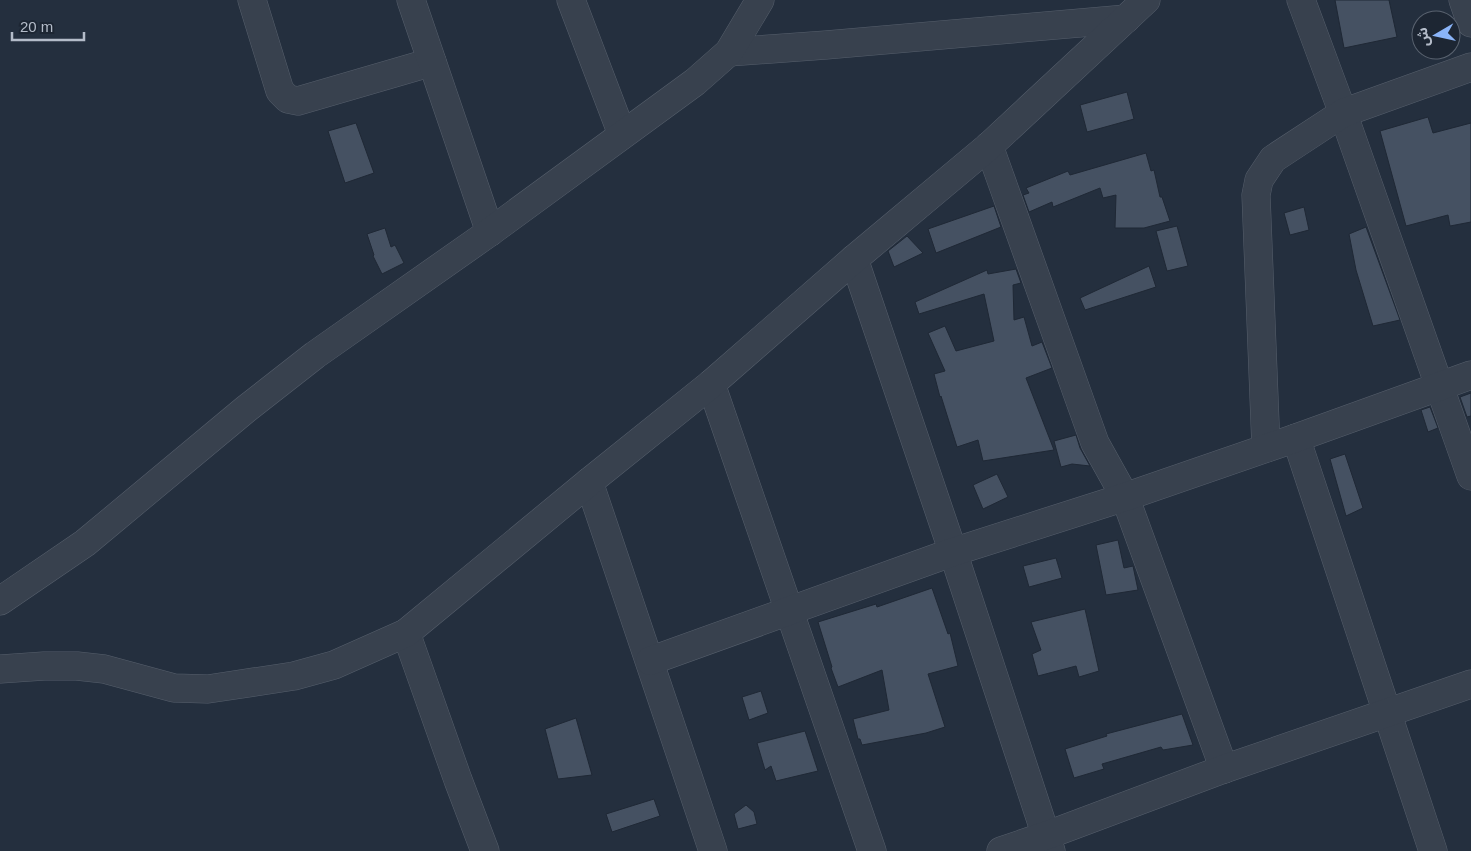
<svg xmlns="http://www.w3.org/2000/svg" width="1471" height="851" viewBox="0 0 1471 851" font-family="Helvetica,'Noto Sans Arabic',sans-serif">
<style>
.building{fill:#455162;stroke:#1f2835}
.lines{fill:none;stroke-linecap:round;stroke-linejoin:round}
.minor-casing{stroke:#565f6c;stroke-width:29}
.minor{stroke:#38414e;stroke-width:28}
</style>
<rect width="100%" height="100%" fill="#242f3e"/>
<g class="building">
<path d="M1335,0H1389L1397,37L1344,48Z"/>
<path d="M1127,92L1134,119L1087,132L1080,105Z"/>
<path d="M1428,117L1433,133L1471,123V222L1450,226L1448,215L1406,226L1380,131Z"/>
<path d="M356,123L374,173L345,183L328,131Z"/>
<path d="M1146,153L1151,171L1154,170L1160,197H1162L1170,221L1144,228H1115L1116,195L1103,198L1100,188L1053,207L1052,202L1029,212L1023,195L1029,193L1026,188L1068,171L1070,175Z"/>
<path d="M994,206L1001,227L936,253L928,229Z"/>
<path d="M1304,207L1309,230L1290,235L1284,213Z"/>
<path d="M1177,226L1188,266L1167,271L1156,231Z"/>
<path d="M1366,227L1400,320L1373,326L1356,270L1349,234Z"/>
<path d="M385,228L391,247L395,245L404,263L382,274L373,256L374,255L367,234Z"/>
<path d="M907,236L923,253L894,267L888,251Z"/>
<path d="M1149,266L1156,287L1085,310L1080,298Z"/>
<path d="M1016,269L1021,283L1013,285L1014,320L1024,317L1032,346L1042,342L1052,368L1026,378L1054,450L983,461L978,440L957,447L941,396L940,397L934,374L945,371L928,333L945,326L956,351L994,341L984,294L919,314L915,302L987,270L988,274Z"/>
<path d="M1471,393V416L1467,417L1460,397Z"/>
<path d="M1430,407L1438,428L1428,432L1421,410Z"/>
<path d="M1076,435L1080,448L1090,466L1072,464L1061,467L1054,441Z"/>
<path d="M1345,454L1363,508L1346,516L1330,459Z"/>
<path d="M997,474L1008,497L983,509L973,485Z"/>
<path d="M1118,540L1124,568L1133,566L1138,590L1106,595L1096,545Z"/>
<path d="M1056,558L1062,578L1029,587L1023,566Z"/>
<path d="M932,588L948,634L950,633L958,666L928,674L945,727L926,733L862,745L860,739H858L853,719L889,710L882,670L838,687L831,668L832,667L818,622L876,604L877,607Z"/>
<path d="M1085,609L1099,671L1079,677L1076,666L1038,676L1032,654L1041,650L1031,622Z"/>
<path d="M761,691L768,713L749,720L742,697Z"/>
<path d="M1182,714L1193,745L1163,750L1161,747L1102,764L1104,769L1074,778L1065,749L1107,736L1106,734Z"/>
<path d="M576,718L592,775L558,779L545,729Z"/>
<path d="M805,731L818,771L776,781L771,766L765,770L757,743Z"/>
<path d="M654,799L660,816L612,832L606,814Z"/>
<path d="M746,805L754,812L757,824L738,829L734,814Z"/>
</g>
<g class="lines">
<defs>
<g id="minor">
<path d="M252,0L280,91L288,99L298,101L432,62"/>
<path d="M411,0L490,232"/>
<path d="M571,0L622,134"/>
<path d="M1301,0L1343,113L1471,476"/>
<path d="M1463,0L1471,23"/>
<path d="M729,52L826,45L1126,19"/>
<path d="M989,146L1095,443L1125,497L1224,769"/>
<path d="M854,259L953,552L1051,851"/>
<path d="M711,384L872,851"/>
<path d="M1296,438L1433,851"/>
<path d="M1266,448L1256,195L1259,180L1273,159L1343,113L1471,67"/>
<path d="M589,482L713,851"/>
<path d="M0,601L85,543L246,409L315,355L490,232L695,82L729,52L760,0"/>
<path d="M406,633L458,780L485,851"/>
<path d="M650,661L953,552L1125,497L1296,438L1471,375"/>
<path d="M0,669L44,666H77L104,669L174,688L208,689L294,676L334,665L406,633L589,482L711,384L854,259L989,146L1146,0"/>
<path d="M1001,851L1045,836L1224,769L1471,684"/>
</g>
</defs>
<use href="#minor" class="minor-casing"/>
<use href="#minor" class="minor"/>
</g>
<g transform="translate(1436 35) rotate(261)"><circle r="24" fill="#1d2633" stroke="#59626f"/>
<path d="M0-4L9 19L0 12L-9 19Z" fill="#8ab4f8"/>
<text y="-8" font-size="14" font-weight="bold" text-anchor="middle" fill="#b4bcc9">ش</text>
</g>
<path d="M12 32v8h72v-8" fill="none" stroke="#b4bcc9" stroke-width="2.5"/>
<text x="20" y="32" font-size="15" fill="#b4bcc9" stroke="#1d2633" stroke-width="4" paint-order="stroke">20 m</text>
</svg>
